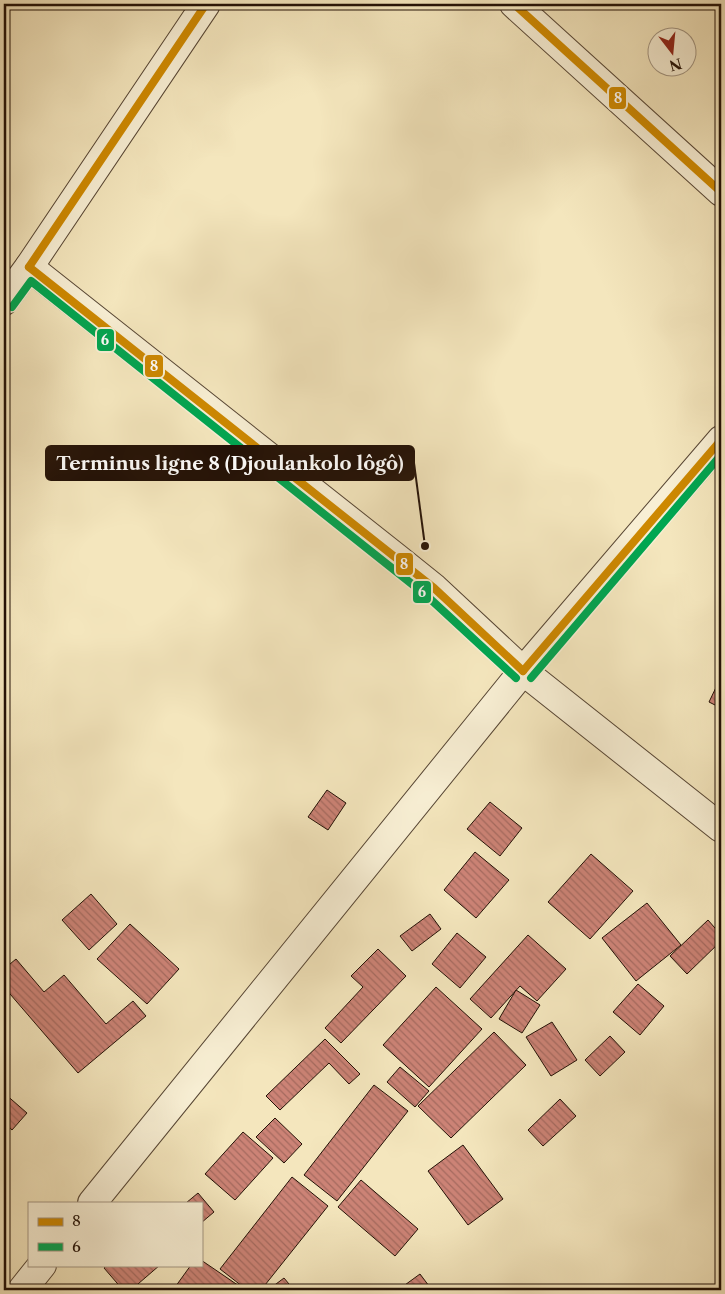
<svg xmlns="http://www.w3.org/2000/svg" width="725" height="1294" viewBox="0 0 725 1294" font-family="'Libre Caslon Text',serif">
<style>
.building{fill:url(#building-back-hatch);stroke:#231106}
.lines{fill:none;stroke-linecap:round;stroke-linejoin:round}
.minor-casing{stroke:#574634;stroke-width:30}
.minor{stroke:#f8efd4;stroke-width:28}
.bus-1-casing{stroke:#f8efd4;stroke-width:11}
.bus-2-casing{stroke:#f8efd4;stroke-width:11}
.bus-1{stroke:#cd8801;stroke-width:8}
.bus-2{stroke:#00a651;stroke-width:8}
.leader{fill:none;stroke:#231106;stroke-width:2}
.callout-dot{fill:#231106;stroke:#f8efd4;stroke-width:2}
.callout{fill:#231106;stroke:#231106;stroke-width:2}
.callout-label{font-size:19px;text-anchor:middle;font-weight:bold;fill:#fff}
.line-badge{stroke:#f8efd4;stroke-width:2}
.badge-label{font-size:14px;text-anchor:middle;font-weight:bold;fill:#fff}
</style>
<defs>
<pattern id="building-back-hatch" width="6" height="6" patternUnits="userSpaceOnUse" patternTransform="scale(1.25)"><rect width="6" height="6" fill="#cc8376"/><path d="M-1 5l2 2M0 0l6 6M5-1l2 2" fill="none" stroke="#a56a5f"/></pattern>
</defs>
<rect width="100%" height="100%" fill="#f4e6bd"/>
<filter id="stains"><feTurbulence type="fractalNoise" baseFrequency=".004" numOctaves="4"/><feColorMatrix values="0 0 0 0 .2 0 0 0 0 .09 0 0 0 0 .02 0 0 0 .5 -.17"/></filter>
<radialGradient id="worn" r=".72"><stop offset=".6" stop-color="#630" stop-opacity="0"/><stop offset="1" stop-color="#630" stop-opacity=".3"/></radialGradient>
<g class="building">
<path d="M721,677V708L709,702Z"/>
<path d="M327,790L346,803L328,830L308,817Z"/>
<path d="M490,802L522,828L500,856L467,829Z"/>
<path d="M475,852L509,880L476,918L444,890Z"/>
<path d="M591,854L633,891L590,939L548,902Z"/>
<path d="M91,894L117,924L89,950L62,920Z"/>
<path d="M647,903L681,945L636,981L602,938Z"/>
<path d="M430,914L441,929L412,951L400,936Z"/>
<path d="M708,920L721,935V941L687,974L670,956Z"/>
<path d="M130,924L179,969L147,1004L97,959Z"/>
<path d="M457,933L486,957L460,988L432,964Z"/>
<path d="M528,935L566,969L537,1001L520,986L491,1018L470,999Z"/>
<path d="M378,949L406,976L341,1043L325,1028L363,987L351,976Z"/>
<path d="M16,959L44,992L64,975L106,1024L133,1001L146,1016L78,1073L4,987V969Z"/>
<path d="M638,984L664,1006L640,1035L613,1012Z"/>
<path d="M436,987L482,1029L429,1087L383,1045Z"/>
<path d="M516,990L540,1005L522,1033L499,1019Z"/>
<path d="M552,1022L577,1060L551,1076L526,1037Z"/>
<path d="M494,1032L526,1065L451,1138L418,1106Z"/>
<path d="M610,1036L625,1052L600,1076L585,1060Z"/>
<path d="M325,1039L360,1074L349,1084L329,1063L280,1110L266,1096Z"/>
<path d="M400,1067L429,1091L415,1107L387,1082Z"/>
<path d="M374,1085L408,1111L337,1201L304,1175Z"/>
<path d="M4,1093L27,1113L12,1130L4,1123Z"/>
<path d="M560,1099L576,1116L543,1146L528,1130Z"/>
<path d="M275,1118L302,1144L284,1163L256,1137Z"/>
<path d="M243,1132L273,1158L235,1200L205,1174Z"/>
<path d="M463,1145L503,1199L468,1225L428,1171Z"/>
<path d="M292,1177L328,1206L261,1290H247L220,1269Z"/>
<path d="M361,1180L418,1229L395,1256L338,1207Z"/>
<path d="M198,1193L214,1212L201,1223V1203H186Z"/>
<path d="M201,1260L245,1290H173L191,1265H201Z"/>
<path d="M107,1265H160L131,1290H123L104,1268Z"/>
<path d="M420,1274L432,1290H398Z"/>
<path d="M284,1278L294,1290H268Z"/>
</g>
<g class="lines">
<defs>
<g id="minor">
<path d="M514,4L721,192"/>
<path d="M29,267L398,559L434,588L523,671L721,828"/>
<path d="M4,301L29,267L206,4"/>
<path d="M92,1203L523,671L721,440"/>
<path d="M22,1290L42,1265"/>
</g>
</defs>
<use href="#minor" class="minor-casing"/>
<use href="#minor" class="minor"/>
<defs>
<g id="bus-1">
<path d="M514,4L721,192"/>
<path d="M29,267L434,588L523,671"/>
<path d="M29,267L206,4"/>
<path d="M523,671L721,440"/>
</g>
<g id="bus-2">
<path d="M12,307L31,281L427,596L516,678"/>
<path d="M531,678L721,455"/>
</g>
</defs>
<use href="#bus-1" class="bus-1-casing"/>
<use href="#bus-2" class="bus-2-casing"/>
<use href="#bus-1" class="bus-1"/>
<use href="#bus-2" class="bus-2"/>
</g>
<path class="leader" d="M425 546L414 463"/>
<circle class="callout-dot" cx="425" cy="546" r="5"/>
<rect class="callout" x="46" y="446" width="368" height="34" rx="5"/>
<g class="callout-label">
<text x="230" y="470">Terminus ligne 8 (Djoulankolo lôgô)</text>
</g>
<g class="line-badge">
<rect x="608" y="86" width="19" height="24" rx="5" fill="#cd8801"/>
<rect x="96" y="328" width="19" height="24" rx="5" fill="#00a651"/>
<rect x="144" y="354" width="20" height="24" rx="5" fill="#cd8801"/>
<rect x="395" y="552" width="19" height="24" rx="5" fill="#cd8801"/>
<rect x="412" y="580" width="20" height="24" rx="5" fill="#00a651"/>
</g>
<g class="badge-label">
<text x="618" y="103">8</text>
<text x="105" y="345">6</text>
<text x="154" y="371">8</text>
<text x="404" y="569">8</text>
<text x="422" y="597">6</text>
</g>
<rect width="725" height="1294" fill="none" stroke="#f4e6bd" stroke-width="20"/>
<rect x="5" y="5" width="715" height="1284" fill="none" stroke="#231106" stroke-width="2.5"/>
<rect x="10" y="10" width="705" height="1274" fill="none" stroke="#231106"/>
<rect x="28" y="1202" width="175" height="65" fill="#f8efd4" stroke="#a39682"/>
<rect x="38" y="1218" width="25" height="8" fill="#cd8801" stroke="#a39682"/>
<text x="72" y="1226" font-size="15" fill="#231106">8</text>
<rect x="38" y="1243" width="25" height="8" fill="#00a651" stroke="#a39682"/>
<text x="72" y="1252" font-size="15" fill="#231106">6</text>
<g transform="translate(672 52) rotate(164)"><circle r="24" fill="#f8efd4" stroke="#a39682"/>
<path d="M0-4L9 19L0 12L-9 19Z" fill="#8f2418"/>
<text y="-8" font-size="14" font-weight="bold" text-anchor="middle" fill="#231106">N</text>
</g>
<rect width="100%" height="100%" filter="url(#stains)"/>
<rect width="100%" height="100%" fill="url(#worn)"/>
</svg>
